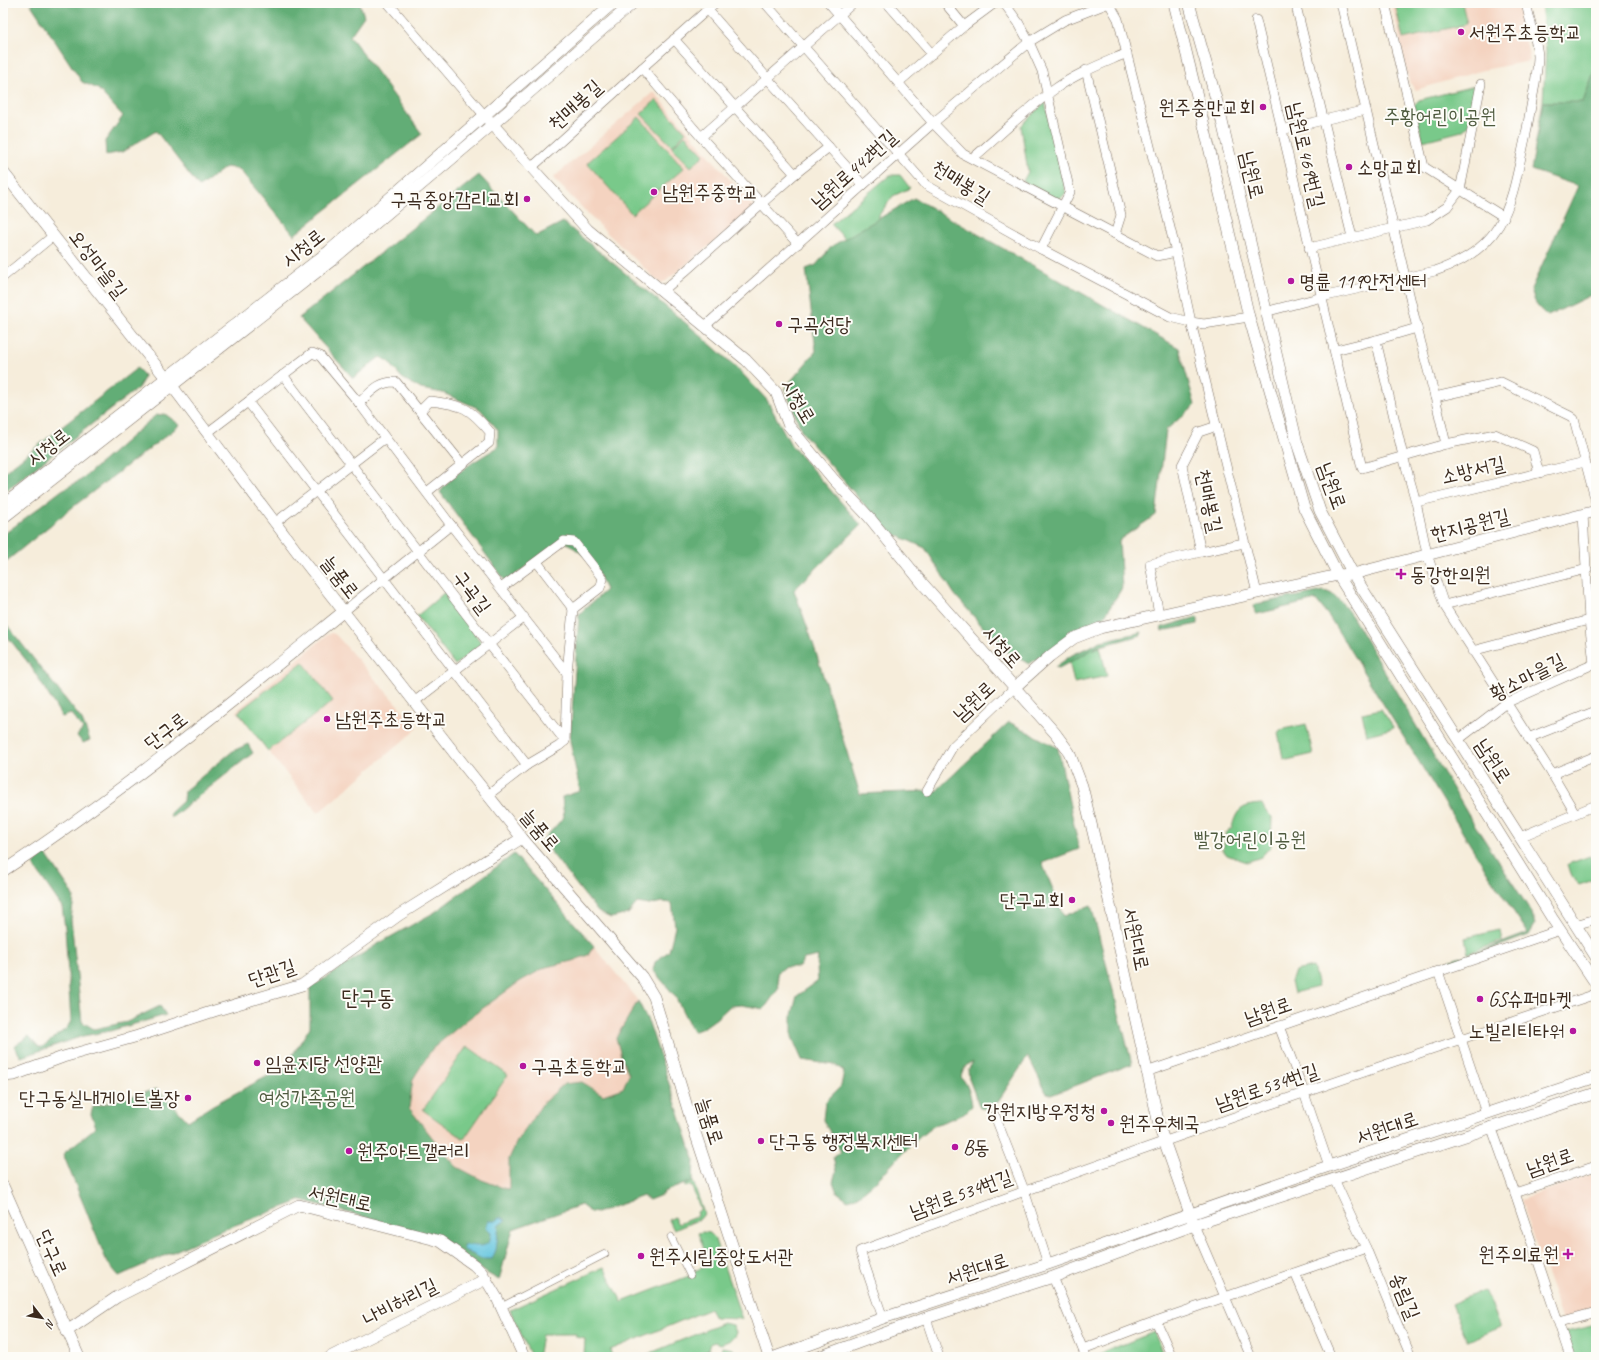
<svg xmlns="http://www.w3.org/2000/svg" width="1599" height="1360" viewBox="0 0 1599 1360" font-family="Caveat,'Poor Story',sans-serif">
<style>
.built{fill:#f4d3c0}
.green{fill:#79c98a;stroke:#5a7a54}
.forest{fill:#62ad76;stroke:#4e6c4a}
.water{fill:#60c4de;stroke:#4e777e}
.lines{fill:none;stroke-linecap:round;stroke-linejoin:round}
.pedestrian-casing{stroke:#7c6e60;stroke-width:8}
.minor-casing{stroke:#7c6e60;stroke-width:10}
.tertiary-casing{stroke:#7c6e60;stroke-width:12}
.pedestrian{stroke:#fff;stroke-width:7}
.minor{stroke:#fff;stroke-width:9}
.tertiary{stroke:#fff;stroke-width:11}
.poi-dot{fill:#b5179e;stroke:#fdfcf7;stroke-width:1.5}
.labels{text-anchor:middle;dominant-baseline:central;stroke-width:4;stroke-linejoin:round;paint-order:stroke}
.poi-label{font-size:20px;fill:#3b2a1e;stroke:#fdfcf7;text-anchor:start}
.street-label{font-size:20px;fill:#3b2a1e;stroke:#fdfcf7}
.park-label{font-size:20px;fill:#4e5a3e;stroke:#fdfcf7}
.quarter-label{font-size:22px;fill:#3b2a1e;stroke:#fdfcf7}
</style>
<rect width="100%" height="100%" fill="#fdfcf7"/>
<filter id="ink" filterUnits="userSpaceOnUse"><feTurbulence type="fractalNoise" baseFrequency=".025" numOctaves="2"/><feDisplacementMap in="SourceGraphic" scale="8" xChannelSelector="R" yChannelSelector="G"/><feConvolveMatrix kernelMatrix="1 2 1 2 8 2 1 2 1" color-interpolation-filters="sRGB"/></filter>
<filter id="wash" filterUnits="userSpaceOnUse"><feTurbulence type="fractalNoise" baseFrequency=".012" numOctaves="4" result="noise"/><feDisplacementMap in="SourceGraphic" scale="16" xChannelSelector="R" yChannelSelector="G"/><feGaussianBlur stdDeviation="0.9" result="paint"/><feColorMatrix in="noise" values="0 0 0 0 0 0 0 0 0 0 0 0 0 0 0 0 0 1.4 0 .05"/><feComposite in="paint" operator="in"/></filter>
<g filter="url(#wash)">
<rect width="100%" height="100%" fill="#f6eddb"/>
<g class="built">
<path d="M1392,3H1518L1530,61L1483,70L1416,90L1409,82Z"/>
<path d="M652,93H655L753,206L754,209L666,281L660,283L603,229L553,178Z"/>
<path d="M332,633L336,635L418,728L318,813L236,711L328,634Z"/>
<path d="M594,946L638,1001L616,1038L622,1059L629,1074L623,1088L603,1095L582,1082L564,1084L543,1103L517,1141L509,1159V1190L482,1180L457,1167L446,1155L409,1108L413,1079L432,1049L468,1019L519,982L546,967L572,961L588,955Z"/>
<path d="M1596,1173V1308L1562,1318L1520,1200Z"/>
</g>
<g class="green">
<path d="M1395,3H1462L1467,24L1403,39Z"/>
<path d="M1541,3H1596V66L1583,103L1543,102L1546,51Z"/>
<path d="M1474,86L1477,88L1469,125L1462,131L1423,141L1414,105L1419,100Z"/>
<path d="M656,100L686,132L672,146L641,114Z"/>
<path d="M1045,102L1066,193L1058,201L1023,181L1028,172L1021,126Z"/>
<path d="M639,117L684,168L632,214L587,163Z"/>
<path d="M685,135L704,155L691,167L672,147Z"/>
<path d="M890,175H900L910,188L893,196L879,215L878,238L847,241L831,224Z"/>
<path d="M445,592L482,644L455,665L417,616Z"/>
<path d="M1100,647L1107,676L1074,683L1069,660L1087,650Z"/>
<path d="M303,662L333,701L268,751L238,712Z"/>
<path d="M1381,709L1394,728L1367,735L1362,713Z"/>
<path d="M1306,724L1313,754L1287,760L1283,758L1278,733L1280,730Z"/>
<path d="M1262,804L1265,810L1272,817L1271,846L1261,857L1247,862L1227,855L1223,850L1226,833L1232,828C1236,808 1244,805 1262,804Z"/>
<path d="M1590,856L1596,874V879L1579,885L1572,877L1568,864Z"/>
<path d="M1500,930L1502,941L1468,953L1465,938Z"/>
<path d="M1313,967L1318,987L1294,993L1291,982L1295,971Z"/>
<path d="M467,1046L508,1075L464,1139L423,1110Z"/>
<path d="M693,1181L704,1214L700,1219L674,1230L669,1220L674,1217L678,1224L698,1216L697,1212L701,1210L691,1185L685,1187L684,1183Z"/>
<path d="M703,1232L710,1233L714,1237L742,1319L715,1318L710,1309L610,1350L612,1357H584L585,1339L576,1337V1334H542L539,1353L532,1356L530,1354L510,1310L604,1267L622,1302L694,1274V1271L710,1265L698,1233Z"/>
<path d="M1484,1290L1500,1327L1467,1341L1452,1304Z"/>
<path d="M723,1323L733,1325L736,1332C734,1340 728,1341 721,1344L716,1342L711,1343L709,1350L691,1357L679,1356L675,1357H641Z"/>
<path d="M1596,1324V1357H1575L1566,1331Z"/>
<path d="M1154,1332L1164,1357H1095L1094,1356Z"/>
<path d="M722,1347L733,1349L738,1357H698L710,1352L717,1355L721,1352Z"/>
</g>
<g class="forest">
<path d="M30,3H286L307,7L334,3H358L360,4L364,16L350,36L422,134L294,235L239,169L226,167L199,187L156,131L122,152L106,155L105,141L123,116L98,89L82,82Z"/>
<path d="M1596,66V294L1591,295L1548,316C1536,307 1535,303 1531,289L1578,186L1531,170L1543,102H1583Z"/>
<path d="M479,175L536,236L563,222L699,334L737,368L767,400L791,445L861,525L794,590L813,643L860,794L927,791L935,792L1009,722L1058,748L1079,849L1042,863L1064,916L1091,905L1132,1064L1051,1095L1046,1092L1028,1056L997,1103L987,1109L980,1108L969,1079L968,1070L973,1062C966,1063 963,1070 961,1077C968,1085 971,1095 972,1106C961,1120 940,1119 927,1131C920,1137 912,1143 906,1150C891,1164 867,1195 848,1200L837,1192L833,1182L836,1171L833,1157L841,1152L823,1120L825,1102L841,1086L844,1071L835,1065L802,1060L792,1037V1015L797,996L818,981L817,967L818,956L804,959L799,967H785L777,973L779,988L764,1009L742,1005L730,1006L717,1018L703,1028L693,1032L675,996L653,970L655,962L669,951L675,927L672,903L662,902L649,905L637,903L628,914L611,918L598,912L542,841L564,817L562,797L580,791L570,741L579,614L606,590L593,562L562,539L506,582L440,492C454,472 477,460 498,447V430L480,409L443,393L421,389L402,378L388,361L380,357L353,378L299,318Z"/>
<path d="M914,198L1179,348L1195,405L1166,430L1156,515L1119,540L1122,588L1104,617L1029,664L1002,649L955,595L925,548L894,534L873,515L802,432L785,388L816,351L806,269L816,265L832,246Z"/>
<path d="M137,368L144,375L143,380L138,388L3,493V473Z"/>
<path d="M165,414L180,425L69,510L3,564V535L62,490L81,480L156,415Z"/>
<path d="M1324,591C1338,594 1344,606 1353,618L1469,816L1532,913L1535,925L1529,935L1435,970L1432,966L1483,950L1528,933L1489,875L1330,618L1316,600L1257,614L1255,613L1254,606L1256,604Z"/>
<path d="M1197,617L1198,618V624L1162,631L1161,628L1163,627Z"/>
<path d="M3,620L82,720L90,740L83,743L77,736L83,729L71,714L62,717L30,665L3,631Z"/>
<path d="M1142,632L1141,635L1097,647L1059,668L1055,667L1072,655L1101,641Z"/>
<path d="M248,744L253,753L171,818L170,813L183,801L184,791L233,751Z"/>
<path d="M45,853L69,888L74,898L71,919L82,1022L94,1029L127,1022L160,1006L166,1015L110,1031L83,1036L21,1057L14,1046L29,1036L39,1047H42L67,1028L71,1021L65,928L62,907L33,865Z"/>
<path d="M514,854L594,946L588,955L572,961L546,967L519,982L468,1019L432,1049L413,1079L409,1108L446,1155L457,1167L482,1180L509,1190V1159L517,1141L543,1103L564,1084L582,1082L603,1095L623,1088L629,1074L622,1059L616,1038L638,1001L649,1023L694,1159L693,1181L663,1192L664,1194L649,1200L643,1196L597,1213L590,1212L581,1205L513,1229L499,1280L485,1272L441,1238L302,1200L222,1230L119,1276L107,1262L63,1154L96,1127L91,1114L93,1107L157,1089L188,1121L213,1105L285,1067L310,1027V988L376,945L435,912Z"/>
</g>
<path class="water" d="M499,1218H503L506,1220L499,1225L496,1250L492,1259H482L464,1250L463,1247L464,1245C477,1245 491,1251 491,1232L486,1228L488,1221H495Z"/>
</g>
<g filter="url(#ink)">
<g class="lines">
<defs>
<g id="pedestrian">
<path d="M671,1237L690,1275"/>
<path d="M507,1304L605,1254"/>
</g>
<g id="minor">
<path d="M388,3L485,116"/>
<path d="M765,3L926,185L1041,249L1170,317L1191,322L1204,324L1249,317"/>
<path d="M829,3L933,123L963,154L1157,256L1176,252L1145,126L1118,19L1109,3"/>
<path d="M887,3L932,54"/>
<path d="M945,3L964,26"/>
<path d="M1004,3L1018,22L1029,42L1042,71L1070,192L1041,249"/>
<path d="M1341,3L1417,328L1435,397L1446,444"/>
<path d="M1385,3L1424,167L1504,217"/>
<path d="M707,9L768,79L863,185"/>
<path d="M1297,10L1352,237"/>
<path d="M1256,20L1362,468L1446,444L1495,434L1533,451L1539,473"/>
<path d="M674,39L795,174"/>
<path d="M642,68L715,3"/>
<path d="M1086,70L1121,215L1115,234"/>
<path d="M899,82L964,26L995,3"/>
<path d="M1281,130L1366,110"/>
<path d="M701,137L853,3"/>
<path d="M973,158C1000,135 1026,109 1055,89C1077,73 1102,64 1127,53"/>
<path d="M531,168L642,68L701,137L798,244"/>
<path d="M1309,248L1427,220L1447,207L1460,190L1481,84"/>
<path d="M1176,252L1191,322L1257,593"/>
<path d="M3,277L53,236"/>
<path d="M663,291L795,174L829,147"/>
<path d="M1265,312L1322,297L1435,271C1509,247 1511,201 1526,134C1529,118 1532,101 1535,84C1536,75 1538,65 1538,56C1537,42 1529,18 1526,3"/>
<path d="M705,326L933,123L1029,42L1065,20L1109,3"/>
<path d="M1376,340L1403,456L1416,502L1427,554L1444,605L1552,774L1575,813"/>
<path d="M1335,350L1376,340L1417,328"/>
<path d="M283,375L489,644L565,741"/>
<path d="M1435,397L1501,382L1570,416L1574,419L1596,502"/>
<path d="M248,402L527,765"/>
<path d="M359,403C371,392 379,381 396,382L462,464"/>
<path d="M420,411L430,401C463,405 469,407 490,432L489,443L427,492"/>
<path d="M1217,426L1199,432L1182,465L1201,552L1244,543"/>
<path d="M207,433L312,353L320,356L359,403L451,525L567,673"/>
<path d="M1416,502L1585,462"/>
<path d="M1583,514L1589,620L1594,664"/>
<path d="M276,522L385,438"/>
<path d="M501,588L564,541L574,542L603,579L600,588L573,609"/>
<path d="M1444,605L1587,569"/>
<path d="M344,611L451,525"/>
<path d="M1159,615L1150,564L1201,552"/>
<path d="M1472,651L1589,620"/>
<path d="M414,702L524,617"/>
<path d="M1528,738L1596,711"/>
<path d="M1458,740L1506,703L1596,663"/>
<path d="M1552,774L1596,756"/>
<path d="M927,791L953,746L1014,688"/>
<path d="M488,795L527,765L559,746L565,741L567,673L573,609L537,562"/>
<path d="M1520,837L1596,805"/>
<path d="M1575,925L1596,919"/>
<path d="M1438,971L1486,1113"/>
<path d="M1279,1026L1302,1087L1329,1166"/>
<path d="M1146,1072L1560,930"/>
<path d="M995,1116L1024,1190L1048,1264"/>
<path d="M1491,1126L1515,1193L1570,1357"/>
<path d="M1334,1179L1366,1248L1411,1357"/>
<path d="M1515,1193L1596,1166"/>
<path d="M1194,1225L1251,1357"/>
<path d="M1295,1273L1331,1357"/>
<path d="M1053,1277L1086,1357"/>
<path d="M883,1318L860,1251C1102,1162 1345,1077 1590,996L1596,992"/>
<path d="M926,1318L939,1357"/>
<path d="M1156,1321L1172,1357"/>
<path d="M1559,1322L1596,1312"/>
<path d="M1083,1349L1156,1321L1366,1248"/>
</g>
<g id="tertiary">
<path d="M1174,3L1197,96L1249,317L1304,508L1338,575L1552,918L1596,984"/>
<path d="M1189,3L1220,113L1297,443L1320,511L1353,574L1596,957"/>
<path d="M485,116L588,230L746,360L776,392L789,426L834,480L869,517L923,584L1055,733L1069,752L1082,786L1104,878L1160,1129L1194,1225"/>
<path d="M3,172L166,378L301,557L463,764L522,838L642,977L654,997L691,1120L769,1357"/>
<path d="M3,505L329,251L613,3"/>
<path d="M3,518L331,261L493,124L633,3"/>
<path d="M1014,688L1050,656L1074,638L1100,628L1338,575L1353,574L1596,511"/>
<path d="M3,871C123,792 233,701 344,611"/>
<path d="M3,1076L14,1075L63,1057L138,1036L214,1011L302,985L399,915L522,838"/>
<path d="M3,1186L79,1357"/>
<path d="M67,1331L117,1297L299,1205L440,1241L474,1265L482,1273L497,1298L524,1357"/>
<path d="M330,1357L486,1279"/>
<path d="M775,1357L883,1318L1048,1264L1317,1170L1596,1077"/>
<path d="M819,1357L926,1318L1053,1277L1194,1225L1596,1093"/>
</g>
</defs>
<use href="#pedestrian" class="pedestrian-casing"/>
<use href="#minor" class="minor-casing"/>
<use href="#tertiary" class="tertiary-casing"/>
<use href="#pedestrian" class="pedestrian"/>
<use href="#minor" class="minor"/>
<use href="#tertiary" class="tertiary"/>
</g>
</g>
<g class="poi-dot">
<circle cx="1461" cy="32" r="4"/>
<circle cx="1263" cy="107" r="4"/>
<circle cx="1349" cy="167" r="4"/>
<circle cx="654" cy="192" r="4"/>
<circle cx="527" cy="199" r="4"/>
<circle cx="1291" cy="281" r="4"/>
<circle cx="779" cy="324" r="4"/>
<path d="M1399 568h4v4h4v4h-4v4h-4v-4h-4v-4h4z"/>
<circle cx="327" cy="719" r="4"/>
<circle cx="1072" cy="900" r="4"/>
<circle cx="1480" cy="999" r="4"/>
<circle cx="1573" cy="1031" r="4"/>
<circle cx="257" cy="1063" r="4"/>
<circle cx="523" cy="1066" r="4"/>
<circle cx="188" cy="1098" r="4"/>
<circle cx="1104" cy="1111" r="4"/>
<circle cx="1111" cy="1123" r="4"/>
<circle cx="761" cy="1141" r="4"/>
<circle cx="955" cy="1147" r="4"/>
<circle cx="349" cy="1151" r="4"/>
<path d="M1566 1248h4v4h4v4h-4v4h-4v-4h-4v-4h4z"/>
<circle cx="641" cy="1256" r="4"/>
</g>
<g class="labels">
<g class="poi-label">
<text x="1469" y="32">서원주초등학교</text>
<text x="1255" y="107" text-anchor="end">원주충만교회</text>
<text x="1357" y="167">소망교회</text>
<text x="662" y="192">남원주중학교</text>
<text x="519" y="199" text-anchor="end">구곡중앙감리교회</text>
<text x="1299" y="281">명륜 119안전센터</text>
<text x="787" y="324">구곡성당</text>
<text x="1410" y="574">동강한의원</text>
<text x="335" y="719">남원주초등학교</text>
<text x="1064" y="900" text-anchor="end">단구교회</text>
<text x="1488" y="999">GS슈퍼마켓</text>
<text x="1565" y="1031" text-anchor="end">노빌리티타워</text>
<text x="265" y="1063">임윤지당 선양관</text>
<text x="531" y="1066">구곡초등학교</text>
<text x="180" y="1098" text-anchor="end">단구동실내게이트볼장</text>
<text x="1096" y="1111" text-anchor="end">강원지방우정청</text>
<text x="1119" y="1123">원주우체국</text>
<text x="769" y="1141">단구동 행정복지센터</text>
<text x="963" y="1147">B동</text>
<text x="357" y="1151">원주아트갤러리</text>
<text x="1559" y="1254" text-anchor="end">원주의료원</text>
<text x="649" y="1256">원주시립중앙도서관</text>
</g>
<g class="street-label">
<text transform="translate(575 105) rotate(-42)">천매봉길</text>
<text transform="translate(1306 155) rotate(77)">남원로469번길</text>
<text transform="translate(854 169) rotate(-42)">남원로442번길</text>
<text transform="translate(1252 175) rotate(77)">남원로</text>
<text transform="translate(961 182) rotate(32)">천매봉길</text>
<text transform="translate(303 248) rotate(-39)">시청로</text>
<text transform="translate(98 264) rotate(52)">오성마을길</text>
<text transform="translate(798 401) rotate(59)">시청로</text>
<text transform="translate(48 447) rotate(-38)">시청로</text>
<text transform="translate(1473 470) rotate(-13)">소방서길</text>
<text transform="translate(1332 486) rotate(70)">남원로</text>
<text transform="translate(1209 501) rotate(78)">천매봉길</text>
<text transform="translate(1470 525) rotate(-14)">한지공원길</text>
<text transform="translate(340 577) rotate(52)">늘품로</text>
<text transform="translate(472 592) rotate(53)">구곡길</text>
<text transform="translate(1002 647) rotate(49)">시청로</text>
<text transform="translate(1527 677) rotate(-27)">황소마을길</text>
<text transform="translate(974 701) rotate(-43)">남원로</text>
<text transform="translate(166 731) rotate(-38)">단구로</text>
<text transform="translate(1493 761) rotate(57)">남원로</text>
<text transform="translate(540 830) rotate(50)">늘품로</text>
<text transform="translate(1136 939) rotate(78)">서원대로</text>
<text transform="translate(272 973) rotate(-19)">단관길</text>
<text transform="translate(1268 1011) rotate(-19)">남원로</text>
<text transform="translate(1267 1087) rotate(-19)">남원로534번길</text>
<text transform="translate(710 1121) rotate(72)">늘품로</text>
<text transform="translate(1387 1128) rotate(-19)">서원대로</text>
<text transform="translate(1550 1162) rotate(-19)">남원로</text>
<text transform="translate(961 1194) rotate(-20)">남원로534번길</text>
<text transform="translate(340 1198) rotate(12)">서원대로</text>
<text transform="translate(52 1253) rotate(66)">단구로</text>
<text transform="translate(977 1269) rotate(-18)">서원대로</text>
<text transform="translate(1405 1296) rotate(68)">송림길</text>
<text transform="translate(400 1302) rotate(-27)">나비허리길</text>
</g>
<g class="park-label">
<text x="1440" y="116">주황어린이공원</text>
<text x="1250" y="839">빨강어린이공원</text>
<text x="307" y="1097">여성가족공원</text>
</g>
<g class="quarter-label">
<text x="368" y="998">단구동</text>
</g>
</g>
<rect width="1599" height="1360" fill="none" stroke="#fdfcf7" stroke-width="16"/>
<g transform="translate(42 1318) rotate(121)" stroke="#fdfcf7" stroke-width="3" paint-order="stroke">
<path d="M0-3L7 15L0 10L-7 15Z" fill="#3b2a1e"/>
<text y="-6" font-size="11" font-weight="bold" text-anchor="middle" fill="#3b2a1e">N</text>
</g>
</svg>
